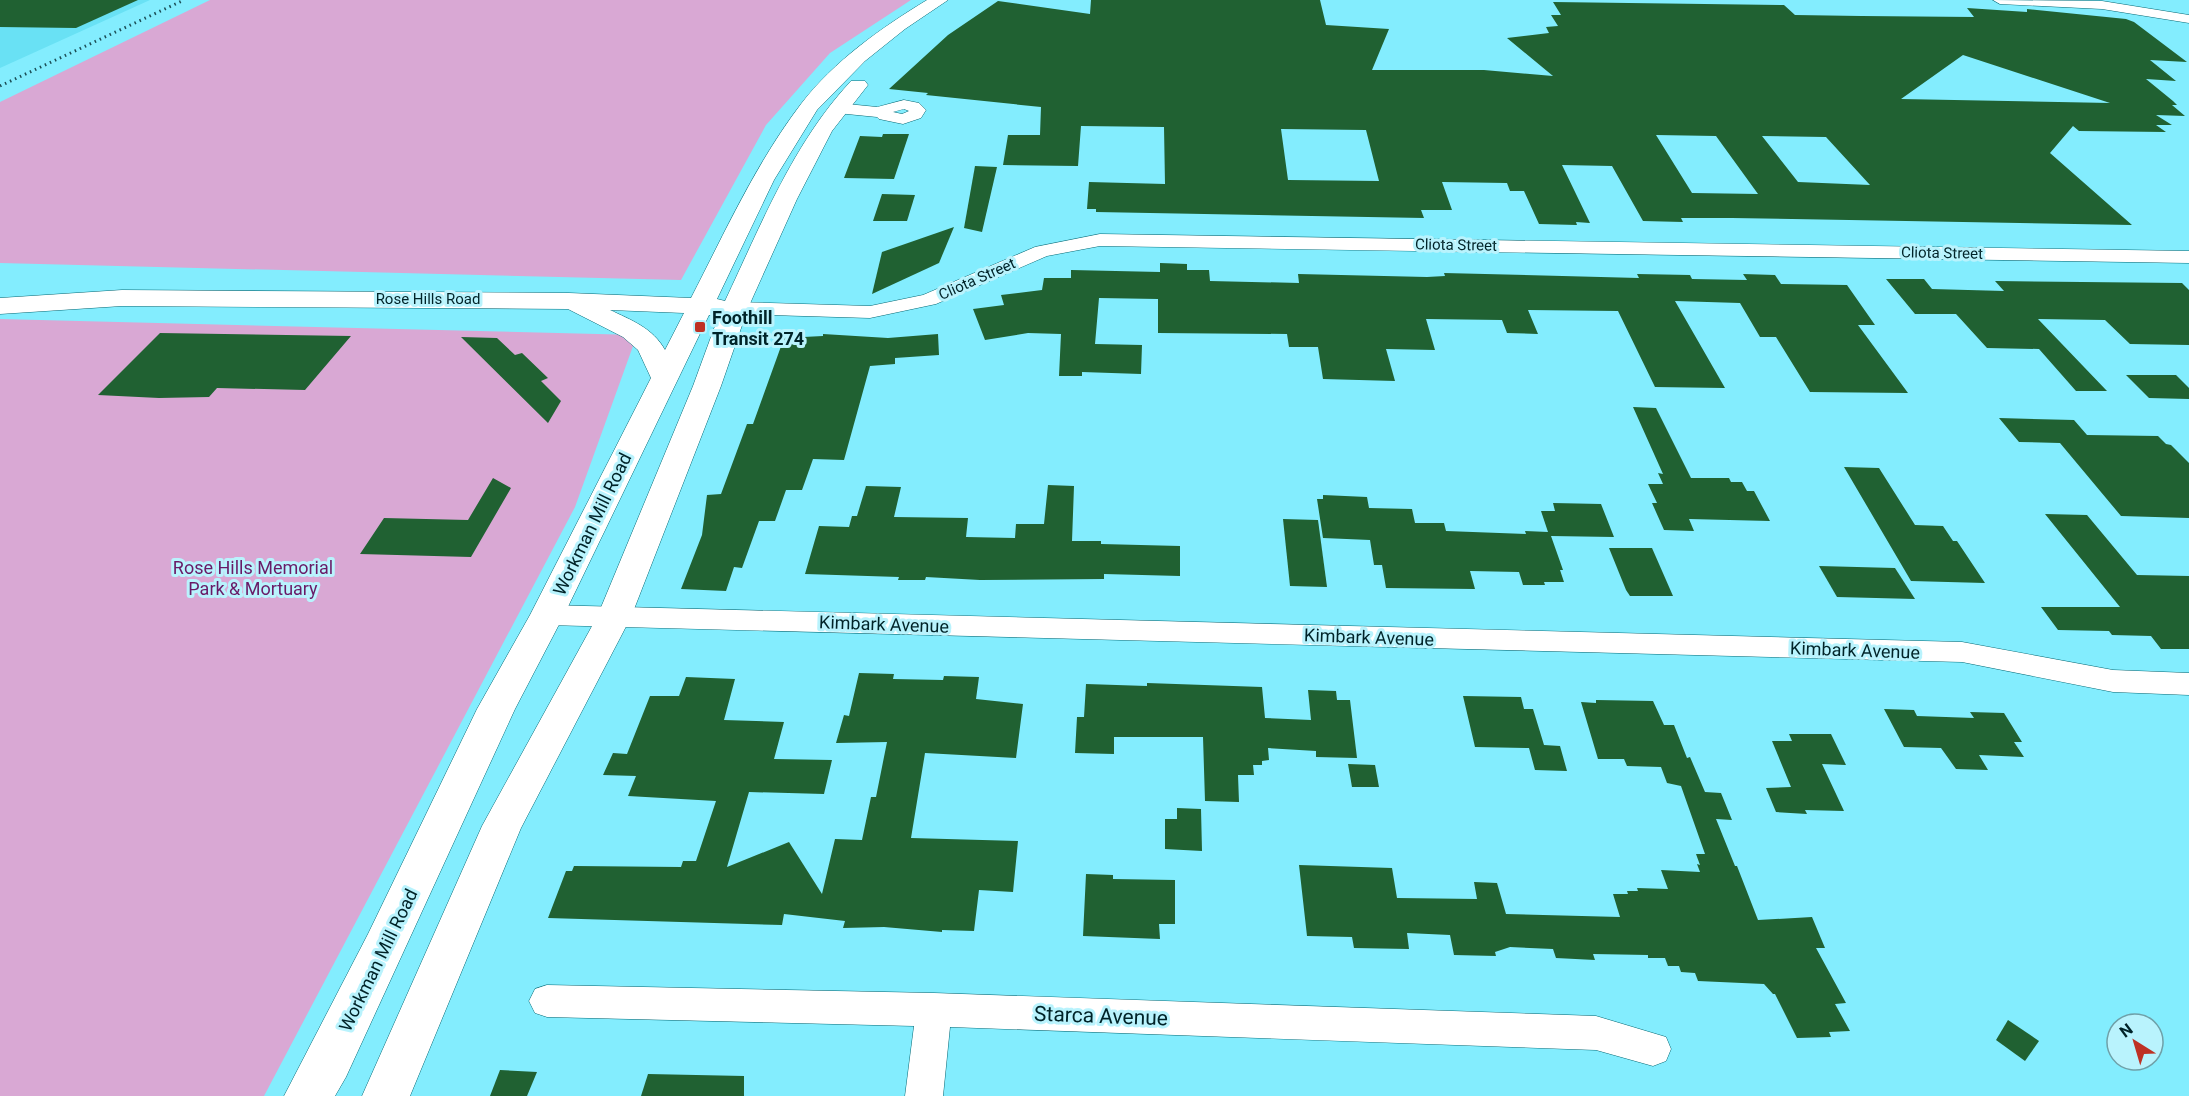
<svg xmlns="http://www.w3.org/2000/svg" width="2189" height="1096" viewBox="0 0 2189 1096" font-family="Roboto,sans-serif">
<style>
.built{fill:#69e1f4}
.green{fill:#d9a8d4}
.building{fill:#206132;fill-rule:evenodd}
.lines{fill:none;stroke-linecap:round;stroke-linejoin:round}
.minor-casing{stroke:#066874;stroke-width:1}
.secondary-casing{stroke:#066874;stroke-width:1}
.minor{fill:#fff;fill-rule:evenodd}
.secondary{fill:#fff;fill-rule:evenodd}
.rail{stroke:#1c4e56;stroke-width:3;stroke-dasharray:1.5 4;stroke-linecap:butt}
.poi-dot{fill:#be3124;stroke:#b9f3fd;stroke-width:2}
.labels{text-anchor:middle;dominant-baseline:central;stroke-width:6;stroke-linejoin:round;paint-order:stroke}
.far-street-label{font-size:15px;fill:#002328;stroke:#b9f3fd}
.poi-label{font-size:18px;font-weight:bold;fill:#002328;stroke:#b9f3fd;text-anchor:start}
.street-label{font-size:18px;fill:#002328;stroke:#b9f3fd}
.park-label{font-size:18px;fill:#691a66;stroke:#b9f3fd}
.near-street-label{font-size:21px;fill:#002328;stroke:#b9f3fd}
</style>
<rect width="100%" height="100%" fill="#83edfe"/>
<path class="built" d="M0,0H150L0,68Z"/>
<g class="green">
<path d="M210,0H911L830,53L766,125L681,280L0,263V102Z"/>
<path d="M0,319L637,335L575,507L264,1096H0Z"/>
</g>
<g class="building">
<path d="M0,0H138L76,28L0,27Z"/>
<path d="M1091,0H1320L1326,25L1389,29L1372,70H1484L1553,76L1507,38L1549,33L1546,27L1558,26L1551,15H1561L1553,2L1784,5L1795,15L1861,16L1974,17L1967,8L2027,12V9L2126,19L2134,22L2187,62L2150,60L2176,81L2146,79L2173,101L2177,105H2172L2185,116L2156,115L2172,125H2156L2166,132L2079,131L2073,126L2050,153L2132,225L1732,218H1681L1683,222L1643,221L1612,166L1562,165L1590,223L1576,222L1577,225L1539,224L1524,191H1510L1507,183L1442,182L1452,210H1421L1424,218L1096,212V209H1087L1089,182L1165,184L1164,127L1081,126L1078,166L1003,165L1008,135H1040L1041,107L926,95L928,93L889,89L948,35L998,1L1090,14ZM1963,55L2110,103L1901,99ZM1281,129L1366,130L1379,181L1288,180ZM1656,135L1716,136L1758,194L1692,193ZM1762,136L1826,137L1870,185L1798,182Z"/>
<path d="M883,134H909L894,179L844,178L860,136L882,137Z"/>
<path d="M975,166L997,167L982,232L964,228Z"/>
<path d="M882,194L915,195L907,221H873Z"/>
<path d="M954,227L939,263L872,294L882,252Z"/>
<path d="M1160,263L1187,264V270H1209L1210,281L1299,283L1298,274L1427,277L1445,276L1444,273L1639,278L1637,274L1690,275L1692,279L1747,280L1743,274L1775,275L1781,284L1847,285L1875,325H1858L1908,393L1810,392L1776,337H1760L1740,303L1675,301L1725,388L1655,387L1618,311L1528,310L1538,334L1507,333L1502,320L1426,319L1435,350L1386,349L1395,381L1323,379L1318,347H1289L1287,334L1158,333V299L1099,298L1095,344L1142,345L1141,374L1082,372V376H1059L1061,334L1028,333L985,340L973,309L1004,305L1001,295L1042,290L1044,278H1071V270L1160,272Z"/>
<path d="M1886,279H1924L1932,289L2004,291L1995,281L2182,283L2189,290V345L2130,344L2105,320L2038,319L2107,391H2076L2039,349L1987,348L1956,314H1915Z"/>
<path d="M160,333L351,336L305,390L217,388L209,397L159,398L98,395Z"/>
<path d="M823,334L888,338L938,334L939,355L895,358V364L870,366L844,460L813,459L802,490H786L775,521H759L742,568L734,567L726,591L681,589L702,535L707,495L721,494L747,424H753L784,338L823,336Z"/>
<path d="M461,337L497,338L515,355L522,353L548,378L541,381L561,401L548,423Z"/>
<path d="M2126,375H2176L2189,388V399L2149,398Z"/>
<path d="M1633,407L1656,408L1691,478H1729L1731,482H1742L1747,491H1754L1770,521L1689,519L1694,531L1664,530L1652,503H1657L1648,484H1663L1658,473L1663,474Z"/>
<path d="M1999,418L2074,420L2087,435L2158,436L2166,444L2171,445L2189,463V518L2121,516L2060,443L2019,442Z"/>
<path d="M1844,467L1879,468L1915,525L1943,526L1953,541H1957L1985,583L1911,581Z"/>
<path d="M493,478L511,488L471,557L360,554L384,518L468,520Z"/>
<path d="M1048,485L1074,486L1072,541H1101V544L1180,546V576L1104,574V579L980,580L926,577L925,580H898L899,577L805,574L819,526L849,527L852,516H857L866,486L901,487L894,517L968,518L966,537L1015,538L1016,524H1044Z"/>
<path d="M1323,495L1367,497L1369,508L1412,509L1415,523H1444L1446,531L1526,534L1525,531L1548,532L1541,511H1555L1553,503L1601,504L1614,537L1551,536L1563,570H1560L1564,582H1544L1545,585H1523L1519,572L1470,571L1475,589L1386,588L1382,565H1374L1370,540L1323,538L1317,499H1323Z"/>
<path d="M2045,514L2087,515L2137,575L2189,576V649H2161L2151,636L2112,635L2109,631L2058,630L2041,607H2120Z"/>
<path d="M1283,519L1318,520L1327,587L1290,586Z"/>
<path d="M1609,548H1652L1673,596H1630L1626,590Z"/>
<path d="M1819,566L1895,568L1915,599L1837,597Z"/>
<path d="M859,673L894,674L893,679L943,680L944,676L979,677L976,699L1023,704L1016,758L925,753L911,838L1018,841L1013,892L979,890L974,931L942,930V932L884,927L843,928L845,921L784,914L782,925L548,918L566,871H572L574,866L681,867L683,861H696L716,801L628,796L636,776L603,775L613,753L627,754L650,696H679L686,677L735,679L724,720L784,722L774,759L832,760L824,794L749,792L727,867L789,842L822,894L835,839L862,840L871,797H876L887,742L836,743L844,715L849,716Z"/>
<path d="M1147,683L1262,687L1265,718L1311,720L1308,690L1336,691L1337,700H1350L1357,758L1316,757V751L1268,748L1269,760L1262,761V765H1253L1254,775H1238L1239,802L1205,801L1203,737H1114V754L1075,753L1077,717H1084L1086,684L1147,686Z"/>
<path d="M1463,696L1521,697L1524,709H1533L1544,745L1560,746L1567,771L1535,770L1529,748L1475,747Z"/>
<path d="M1596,700L1653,701L1664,725H1674L1687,758L1690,757L1705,792L1721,793L1732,820L1716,819L1735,866H1737L1758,920L1812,917L1825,948H1816L1846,1003L1835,1004L1850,1031L1829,1032L1831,1037L1797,1038L1775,994H1773L1764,984L1698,981L1695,973L1681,972L1679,966H1668L1665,958H1648V955L1593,954L1595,960L1556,958L1553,949L1510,947L1495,952L1496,956L1454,955L1450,935L1407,933L1409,949L1354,948L1352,937L1307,936L1299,865L1392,868L1397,898L1477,899L1474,882L1497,883L1506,914L1620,917L1613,894H1628L1627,891H1638L1637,888L1668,889L1661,870L1700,872L1697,864L1700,865L1696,854H1705L1681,786L1667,783L1661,767L1627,766L1624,759H1598L1581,702L1596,703Z"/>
<path d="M1884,709L1914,710L1917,716L1974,718L1970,712L2004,713L2022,742H2014L2024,757L1979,755L1988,770L1956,769L1941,748L1904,747Z"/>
<path d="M1789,734H1831L1846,765L1822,764L1844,811L1805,810L1807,814L1776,812L1766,788L1791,787L1772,741H1792Z"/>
<path d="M1348,764L1375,765L1379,787H1352Z"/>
<path d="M1177,808L1201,809L1202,851L1165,849V819H1177Z"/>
<path d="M1086,874L1113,875V879L1175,880V924H1159L1160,939L1083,936Z"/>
<path d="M2008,1020L2039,1041L2025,1061L1996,1040Z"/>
<path d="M500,1070L537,1072L527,1096H490Z"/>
<path d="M648,1074L744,1076V1096H641Z"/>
</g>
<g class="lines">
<defs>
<g id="minor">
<path d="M1993,0L2102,1L2189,15V23L2102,9L2000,4Z"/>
<path d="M904,100L919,103L926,110L921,118L903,124L879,119L877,117L837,113L829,108L837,103L877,107ZM904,109L909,111L902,114L893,112Z"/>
<path d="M1100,234L2189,251V263L1100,246L1047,256L936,304L870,318L735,314L728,312L725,308L728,304L735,302L870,306L923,295L1035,247Z"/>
<path d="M547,605L1962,642L2113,670L2189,673V695L2113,692L1962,662L547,625L537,622L534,615L537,608Z"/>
<path d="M547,985L934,993L1596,1016L1666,1037L1671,1049L1666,1061L1653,1066L1596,1050L950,1027L943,1096H905L914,1026L547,1017L535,1013L529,1001L535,989Z"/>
</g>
<path id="secondary" d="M927,0H948L905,29L865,61L817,110L774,180L717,299L725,301C761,225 793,143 851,81H865L868,85L832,131L797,199L748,308L721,386L631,617L521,828L410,1096H362L482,826L597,617L693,386L719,315H709L564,615L515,709L346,1077L335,1096H284L368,934L477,709L530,615L651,378L638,350L623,337L568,309L122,306L0,314V298L122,290L569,293L691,298C725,232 756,163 801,104C834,61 881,28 927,0ZM610,310L684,313L665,350C653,328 631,320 610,310Z"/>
</defs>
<use href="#minor" class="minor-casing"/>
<use href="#secondary" class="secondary-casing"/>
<use href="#minor" class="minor"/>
<use href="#secondary" class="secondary"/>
<path class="rail" d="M0,86L184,0"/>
</g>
<rect class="poi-dot" x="694" y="321" width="12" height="12" rx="3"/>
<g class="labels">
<g class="far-street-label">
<text transform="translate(1456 245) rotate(1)">Cliota Street</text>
<text transform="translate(1942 253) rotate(1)">Cliota Street</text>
<text transform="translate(977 279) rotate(-24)">Cliota Street</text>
<text x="428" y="299">Rose Hills Road</text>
</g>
<g class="poi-label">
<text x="712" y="317">Foothill<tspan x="712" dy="21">Transit 274</tspan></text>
</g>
<g class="street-label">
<text transform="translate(592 524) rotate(-64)">Workman Mill Road</text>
<text transform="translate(884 624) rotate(2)">Kimbark Avenue</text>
<text transform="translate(1369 637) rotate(2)">Kimbark Avenue</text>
<text transform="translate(1855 650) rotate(2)">Kimbark Avenue</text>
<text transform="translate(378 960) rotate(-64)">Workman Mill Road</text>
</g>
<g class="park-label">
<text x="253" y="567">Rose Hills Memorial<tspan x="253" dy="21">Park &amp; Mortuary</tspan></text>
</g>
<g class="near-street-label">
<text transform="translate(1101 1016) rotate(2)">Starca Avenue</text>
</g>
</g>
<g transform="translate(2135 1042) rotate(323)"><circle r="28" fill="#b9f3fd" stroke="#6fa0a8" stroke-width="1.5"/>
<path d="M0-4.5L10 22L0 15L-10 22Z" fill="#be3124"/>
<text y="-9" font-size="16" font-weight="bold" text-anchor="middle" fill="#002328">N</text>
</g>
</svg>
